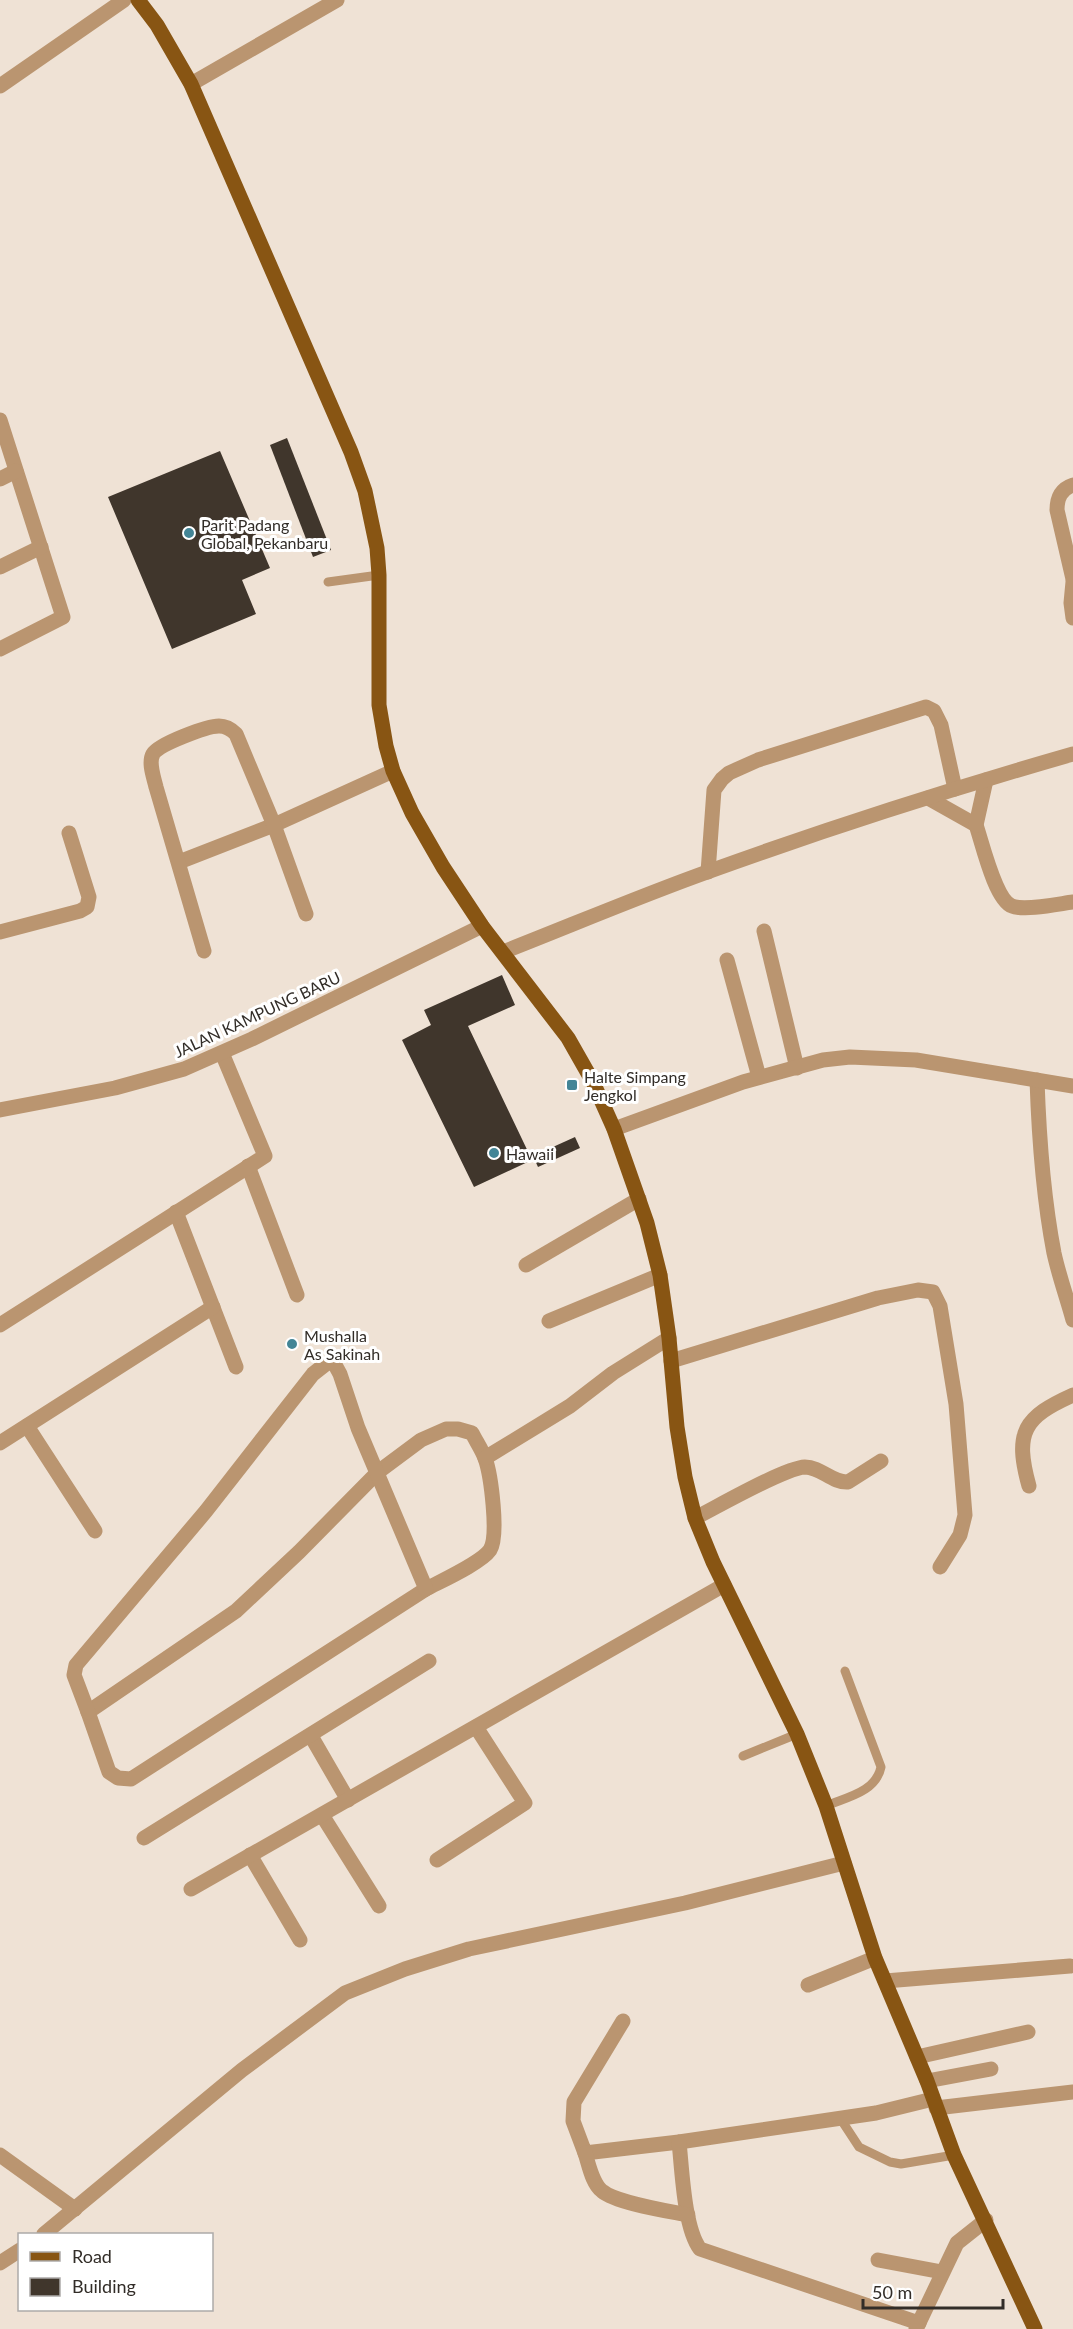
<svg xmlns="http://www.w3.org/2000/svg" width="1073" height="2329" viewBox="0 0 1073 2329" font-family="Lato,sans-serif">
<style>
.building{fill:#40362c}
.lines{fill:none;stroke-linecap:round;stroke-linejoin:round}
.service{stroke:#ba9570;stroke-width:9}
.minor{stroke:#ba9570;stroke-width:15}
.tertiary{stroke:#ba9570;stroke-width:15}
.primary{stroke:#885513;stroke-width:15}
.poi-dot{fill:#438596;stroke:#fff;stroke-width:2}
.labels{text-anchor:middle;dominant-baseline:central;stroke-width:6;stroke-linejoin:round;paint-order:stroke}
.poi-label{font-size:16px;fill:#322d28;stroke:#fff;text-anchor:start}
.street-label{font-size:16px;fill:#322d28;stroke:#fff}
</style>
<rect width="100%" height="100%" fill="#efe2d5"/>
<g class="building">
<path d="M287,438L331,550L313,557L270,445Z"/>
<path d="M220,451L270,568L242,580L256,614L172,649L108,497Z"/>
<path d="M502,975L515,1005L468,1026L532,1160L474,1187L402,1040L431,1025L424,1010Z"/>
<path d="M575,1137L580,1148L538,1167L533,1156Z"/>
</g>
<g class="lines">
<g class="service">
<path d="M328,582L379,575"/>
<path d="M743,1756L797,1734"/>
<path d="M826,1806C847,1797 876,1792 881,1767L845,1671"/>
<path d="M840,2118L859,2147L890,2162L901,2164L954,2155"/>
</g>
<g class="minor">
<path d="M191,84L337,0"/>
<path d="M0,86L124,0"/>
<path d="M0,420L63,617L0,649"/>
<path d="M0,479L16,471"/>
<path d="M1073,485C1061,489 1057,498 1057,510L1073,579"/>
<path d="M0,567L41,547"/>
<path d="M1073,582L1071,603L1073,618"/>
<path d="M928,798L976,825C982,842 995,900 1012,906C1025,911 1058,904 1073,902"/>
<path d="M976,825L986,780"/>
<path d="M179,862L274,825L393,771"/>
<path d="M708,872L714,790L722,779L729,773L758,760L926,707L934,711L941,725L955,789"/>
<path d="M764,931L797,1068"/>
<path d="M0,932L80,911L87,907L89,897L69,833"/>
<path d="M204,951L156,787C154,778 148,763 153,754C159,744 207,726 219,726C226,726 231,729 236,734L274,825L306,914"/>
<path d="M503,952C572,925 640,896 710,871C829,828 951,789 1073,754"/>
<path d="M727,960L759,1077"/>
<path d="M1037,1080C1039,1139 1043,1196 1054,1253C1059,1276 1067,1298 1073,1320"/>
<path d="M614,1129L743,1082L823,1060L850,1057L916,1060L1073,1086"/>
<path d="M248,1166L297,1295"/>
<path d="M176,1212L236,1367"/>
<path d="M526,1265L639,1199"/>
<path d="M549,1321L660,1275"/>
<path d="M0,1325L265,1156L222,1053"/>
<path d="M671,1361L878,1298L918,1290L933,1292L940,1306L956,1404L965,1515L960,1535L940,1567"/>
<path d="M27,1426L95,1531"/>
<path d="M446,1429H458L472,1433C476,1441 482,1450 485,1458C491,1475 499,1536 490,1550C481,1563 441,1581 426,1589L131,1779L118,1778L109,1772L88,1712L236,1611L299,1552L378,1472L421,1440Z"/>
<path d="M0,1443L213,1307"/>
<path d="M485,1458L570,1406L613,1373L669,1338"/>
<path d="M1029,1486C1014,1432 1024,1417 1073,1395"/>
<path d="M695,1518C717,1507 784,1468 805,1467C821,1467 832,1483 848,1482L881,1461"/>
<path d="M88,1712L74,1675L76,1665L206,1511L313,1374L327,1363H334L340,1374L358,1428L426,1589"/>
<path d="M311,1736L348,1800"/>
<path d="M322,1815L379,1906"/>
<path d="M144,1838L429,1661"/>
<path d="M250,1855L300,1940"/>
<path d="M437,1860L525,1803L476,1727"/>
<path d="M191,1889L724,1585"/>
<path d="M885,1981L1070,1966"/>
<path d="M808,1985L875,1958"/>
<path d="M623,2021L574,2102L573,2121L585,2153L679,2142L876,2113L933,2099"/>
<path d="M917,2057L1028,2032"/>
<path d="M927,2081L991,2069"/>
<path d="M936,2108L1073,2092"/>
<path d="M679,2142C682,2169 684,2228 700,2249L919,2323"/>
<path d="M585,2153C589,2165 592,2183 602,2191C616,2203 668,2211 688,2215"/>
<path d="M0,2155L75,2209"/>
<path d="M44,2234L242,2070L345,1993L405,1969L469,1949L685,1903L844,1863"/>
<path d="M878,2260L942,2272"/>
<path d="M0,2263L20,2250"/>
<path d="M916,2329L957,2243L986,2220"/>
</g>
<path class="tertiary" d="M0,1110L115,1088L184,1069L252,1039L482,926"/>
<path class="primary" d="M138,0L157,25L191,84L351,452L365,491L377,548L379,575V705L386,746L393,771L412,813L443,867L482,926L568,1038L593,1082L614,1129L647,1223L660,1275L669,1338L677,1427L685,1477L695,1518L713,1562L797,1734L826,1806L875,1958L927,2081L954,2155L1035,2329"/>
</g>
<g class="poi-dot">
<circle cx="189" cy="533" r="6"/>
<rect x="566" y="1079" width="12" height="12" rx="3"/>
<circle cx="494" cy="1153" r="6"/>
<circle cx="292" cy="1344" r="6"/>
</g>
<g class="labels">
<g class="poi-label">
<text x="201" y="524">Parit Padang<tspan x="201" dy="18">Global, Pekanbaru</tspan></text>
<text x="584" y="1076">Halte Simpang<tspan x="584" dy="18">Jengkol</tspan></text>
<text x="506" y="1153">Hawaii</text>
<text x="304" y="1335">Mushalla<tspan x="304" dy="18">As Sakinah</tspan></text>
</g>
<g class="street-label">
<text transform="translate(257 1014) rotate(-25)">JALAN KAMPUNG BARU</text>
</g>
</g>
<rect x="18" y="2233" width="195" height="78" fill="#ffffff" stroke="#adaba9" stroke-width="1.5"/>
<rect x="30" y="2252" width="30" height="9" fill="#885513" stroke="#adaba9" stroke-width="1.5"/>
<text x="72" y="2263" font-size="18" fill="#322d28">Road</text>
<rect x="30" y="2278" width="30" height="18" fill="#40362c" stroke="#adaba9" stroke-width="1.5"/>
<text x="72" y="2293" font-size="18" fill="#322d28">Building</text>
<path d="M863 2299v9h140v-9" fill="none" stroke="#322d28" stroke-width="3"/>
<text x="872" y="2299" font-size="18" fill="#322d28" stroke="#ffffff" stroke-width="4.5" paint-order="stroke">50 m</text>
</svg>
